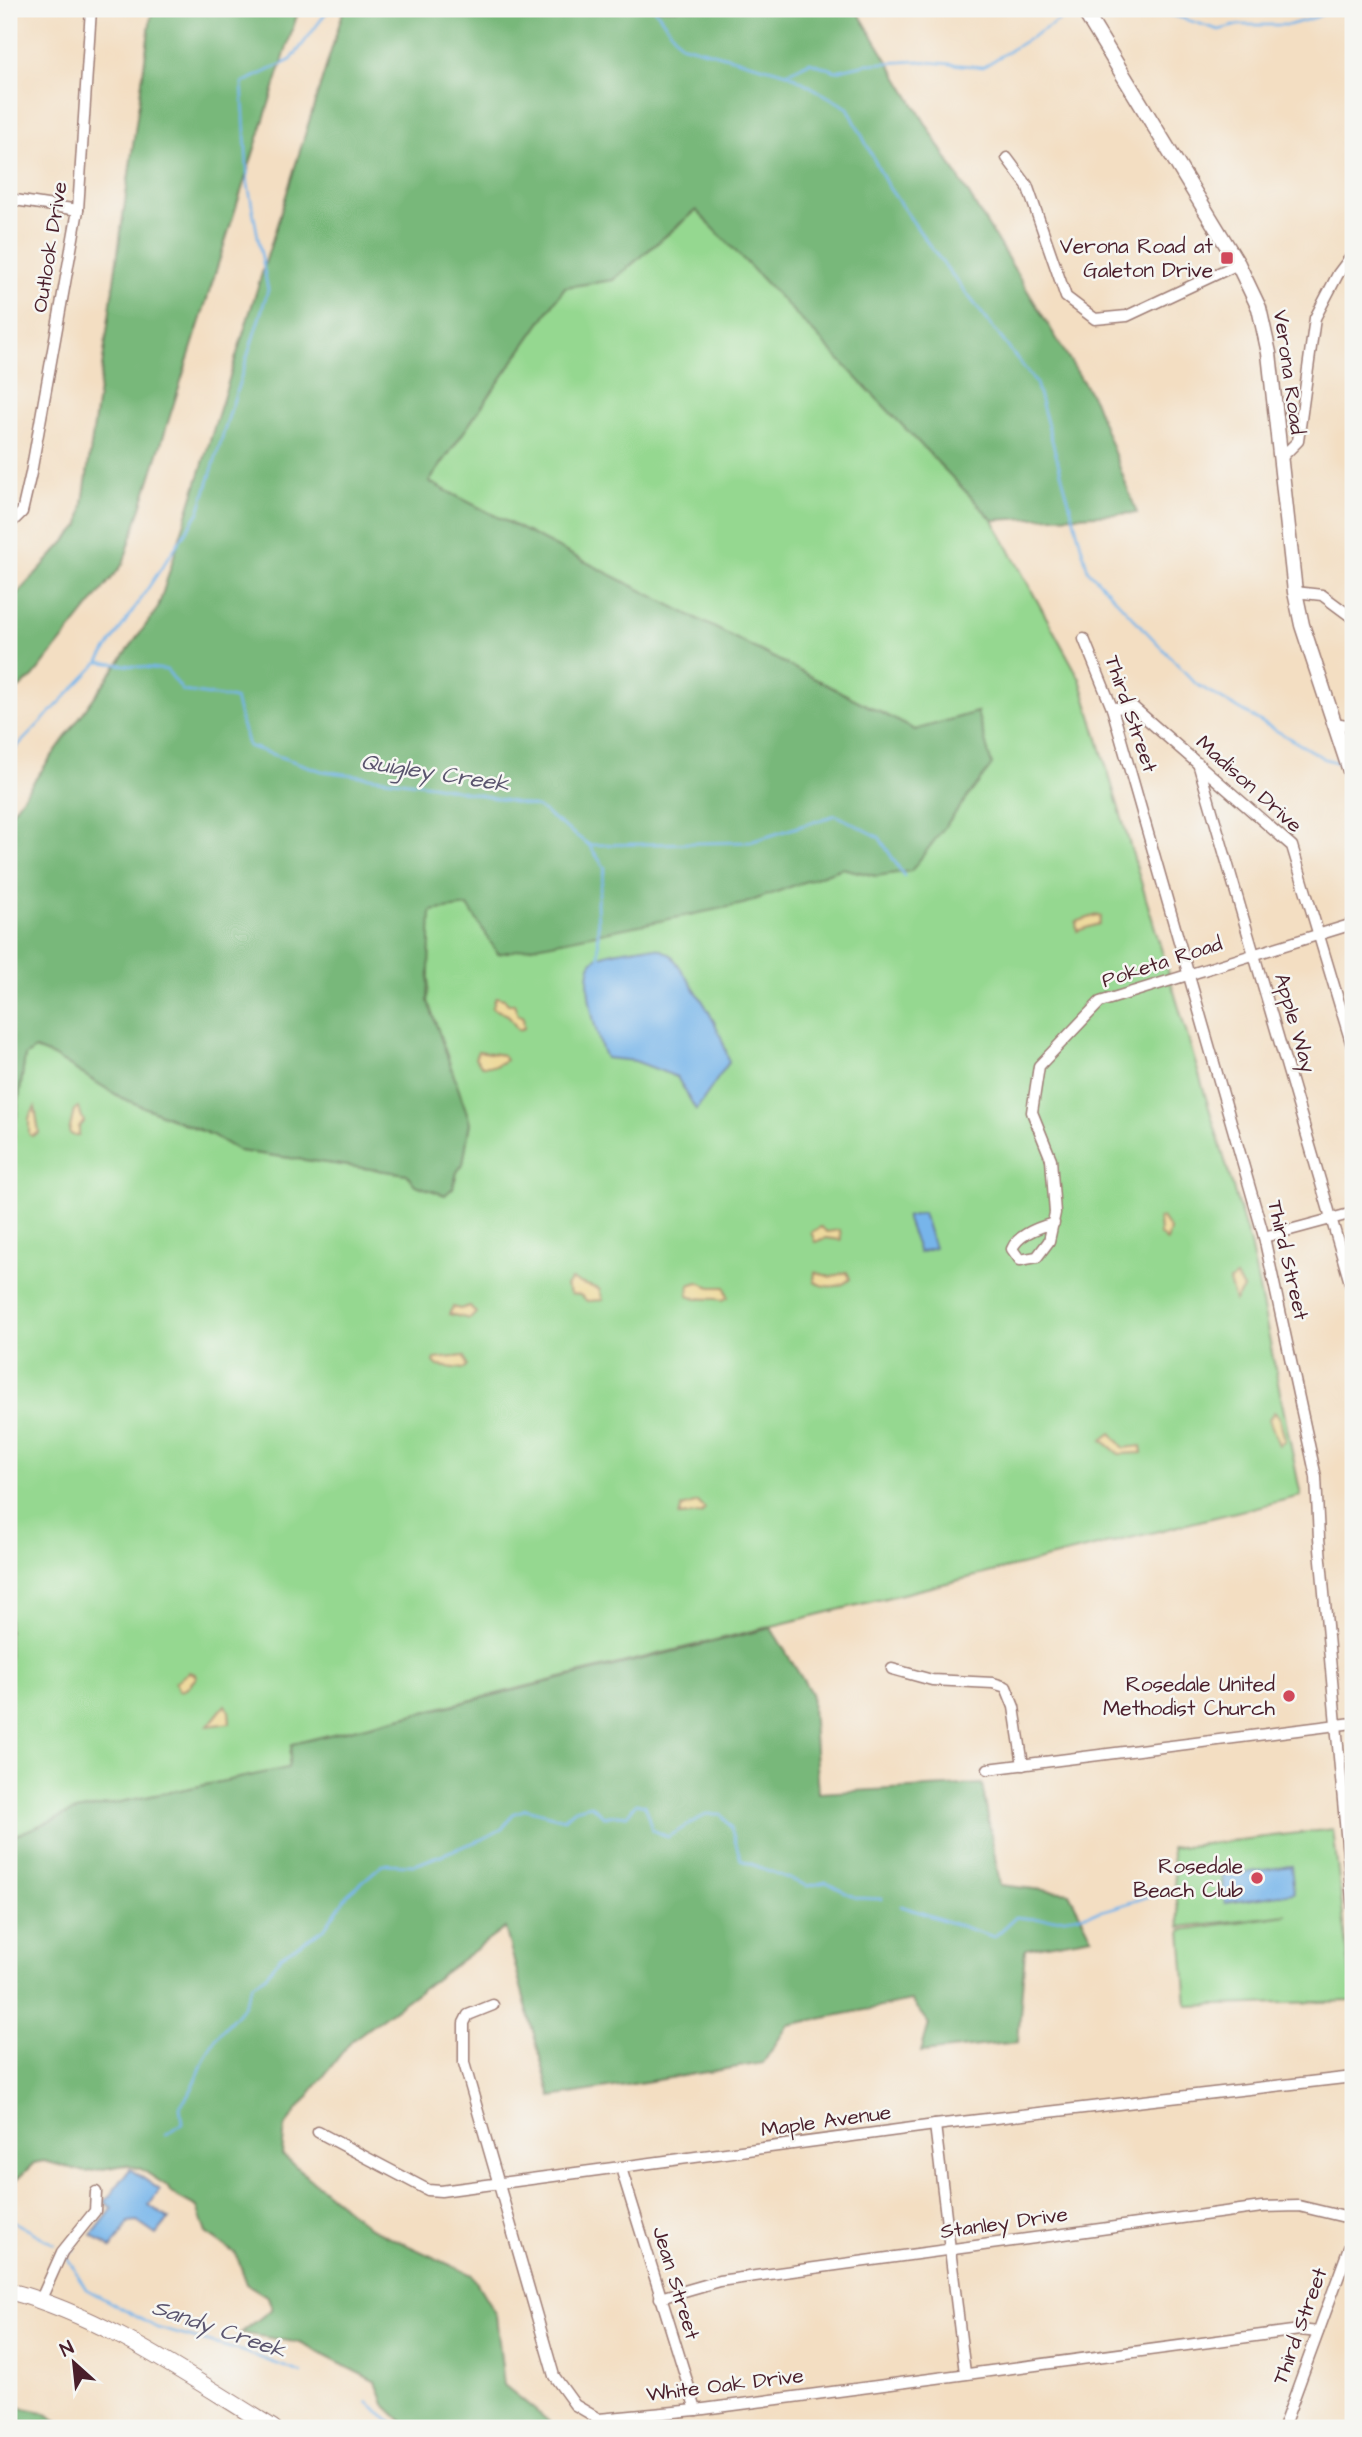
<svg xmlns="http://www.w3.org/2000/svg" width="1362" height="2437" viewBox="0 0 1362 2437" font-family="'Architects Daughter',sans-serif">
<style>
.green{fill:#95d890;stroke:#707c5e;stroke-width:2}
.forest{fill:#78b87a;stroke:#616c52;stroke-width:2}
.sand{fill:#eeda9e;stroke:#9c7c64;stroke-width:2}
.water{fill:#77b5ea;stroke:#606a8a;stroke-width:2}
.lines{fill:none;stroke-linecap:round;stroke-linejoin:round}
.stream{stroke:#77b5ea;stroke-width:2.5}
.street-casing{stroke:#9e7e76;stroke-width:13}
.secondary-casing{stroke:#9e7e76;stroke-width:17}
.primary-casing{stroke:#9e7e76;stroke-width:18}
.street{stroke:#fff;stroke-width:10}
.secondary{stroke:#fff;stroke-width:14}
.primary{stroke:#fff;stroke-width:16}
.poi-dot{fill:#d1495b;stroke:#f6f6f2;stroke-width:2.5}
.labels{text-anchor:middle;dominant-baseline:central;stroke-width:5;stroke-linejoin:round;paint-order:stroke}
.poi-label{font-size:21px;fill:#4a1f2b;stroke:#f6f6f2;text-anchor:end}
.street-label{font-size:21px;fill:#4a1f2b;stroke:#f6f6f2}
.water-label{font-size:23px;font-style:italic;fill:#5a546e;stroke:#f6f6f2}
</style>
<rect width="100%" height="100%" fill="#f6f6f2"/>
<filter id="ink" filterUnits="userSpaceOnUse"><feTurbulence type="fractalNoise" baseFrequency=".0143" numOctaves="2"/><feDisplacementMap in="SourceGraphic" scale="14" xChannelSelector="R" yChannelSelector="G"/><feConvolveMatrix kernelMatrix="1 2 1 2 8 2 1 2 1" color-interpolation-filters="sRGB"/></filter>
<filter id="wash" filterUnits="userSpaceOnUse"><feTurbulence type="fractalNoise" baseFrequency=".00686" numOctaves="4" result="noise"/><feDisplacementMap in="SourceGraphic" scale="28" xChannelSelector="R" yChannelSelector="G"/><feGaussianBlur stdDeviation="1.57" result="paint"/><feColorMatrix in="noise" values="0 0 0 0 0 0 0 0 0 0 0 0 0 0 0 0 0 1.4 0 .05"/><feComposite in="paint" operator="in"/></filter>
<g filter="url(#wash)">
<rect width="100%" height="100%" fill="#f3dec2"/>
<g class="green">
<path d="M697,210L993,520L1080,679L1250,1244L1301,1496L292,1744L289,1768L72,1812L9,1838V1168L25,1056L35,1049L53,1056L122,1098L212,1135L239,1151L407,1174L415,1185L455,1180L457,1172L463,1164L470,1122L428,1001L430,911L468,906L743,904L842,868L876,876L977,712L915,730L429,482L565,287L613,280Z"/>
<path d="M1333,1829L1353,2001L1187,2006L1181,1930L1287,1915L1180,1927L1171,1848Z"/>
</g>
<g class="forest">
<path d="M152,9H299L123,564L33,677L9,696V603L80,525Z"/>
<path d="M344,9H856L1094,400L1137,513L993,520L696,210L613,280L565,287L429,482L915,730L977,712L992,765L911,871L876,876L842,868L743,904L498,954L468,906L431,911L428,1001L470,1122L463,1164L457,1172L453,1188L445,1195L415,1185L407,1174L239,1151L212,1135L122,1098L53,1056L35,1049L25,1056L9,1168V816L158,608Z"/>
<path d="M771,1628L811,1693L818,1793L982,1784L1000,1885L1069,1893L1092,1937L1025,1949L1018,2042L921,2052L929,2024L911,2001L788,2025L763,2063L551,2097L505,1928L351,2041L285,2126L282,2155L368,2227L472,2275L496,2315L504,2385L557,2428H409L384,2404L376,2382L300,2343L241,2333L272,2309L268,2297L247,2284L236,2254L206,2233L197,2207L171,2193L167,2186L141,2169L125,2165L86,2172L44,2161L34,2163L9,2187V1838L72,1812L288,1768L292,1744Z"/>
<path d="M9,2405L43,2412L68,2428H9Z"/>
</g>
<g class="sand">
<path d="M1097,915L1101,917L1099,924L1077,931L1076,922Z"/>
<path d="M496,997L504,999L508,1004H514L518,1015L523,1016L524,1028L518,1030L508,1015L492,1008Z"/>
<path d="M478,1051L503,1055L506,1060L495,1066H482L475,1058Z"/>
<path d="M35,1107L39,1133L32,1136L29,1134V1118Z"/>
<path d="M78,1107L84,1122L79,1127V1135H72L69,1132L74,1110Z"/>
<path d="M1162,1218L1170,1230L1167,1241L1160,1235L1159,1219Z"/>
<path d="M821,1227L827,1232L840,1230L841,1240L826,1238L815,1242L811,1232Z"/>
<path d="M815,1272L831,1277L847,1272L850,1279C841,1288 824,1289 814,1281Z"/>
<path d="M1236,1277L1243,1289L1235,1301L1229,1282Z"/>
<path d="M571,1280L599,1289L603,1300L587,1301L580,1295L571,1294L566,1286Z"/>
<path d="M698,1282L711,1287H725L728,1297L723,1300C711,1297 698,1301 688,1296L689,1285Z"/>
<path d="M470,1306L476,1313L470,1319L449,1314L453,1307L460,1309Z"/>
<path d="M464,1356L467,1365L464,1369L438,1366L434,1362L435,1359Z"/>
<path d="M1274,1412L1279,1417L1285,1440L1279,1445L1269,1419Z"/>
<path d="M1111,1433L1124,1448L1141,1446L1142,1453L1119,1454L1102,1440Z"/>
<path d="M698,1502L705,1509L701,1514L679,1516L682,1507Z"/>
<path d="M189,1672L195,1674L196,1678L186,1689L179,1691L175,1682Z"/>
<path d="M225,1705L229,1711L230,1723L208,1726Z"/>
</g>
<g class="water">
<path d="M643,947L660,949L672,956C695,989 720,1022 729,1062L696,1110L677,1077L635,1061L606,1058C597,1041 578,971 595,959C606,951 630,950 643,947Z"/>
<path d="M923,1213L934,1248L919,1253L906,1217Z"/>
<path d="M1291,1866L1294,1893L1225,1903L1222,1876Z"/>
<path d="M130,2169L160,2190L149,2205L169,2219L156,2235L137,2222L129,2223L111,2248L92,2235L113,2208L105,2202Z"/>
</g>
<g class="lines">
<g class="stream">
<path d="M655,9L680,44L787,73L848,108L887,185L932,249L1036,383L1088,570L1196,684L1325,759L1343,764"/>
<path d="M1159,11L1219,30L1238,25H1289L1317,17L1331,9"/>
<path d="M787,73L810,62L836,71L866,64L918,61L983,67L1061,19"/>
<path d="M99,661L199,512L268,290L248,184L242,83L291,60L329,9"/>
<path d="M9,755L99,662L167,670L183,691L235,699L248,746L322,771L432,785L537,807L589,845L750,842L836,815L879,837L904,876"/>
<path d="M589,845L605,868L597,902L599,957"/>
<path d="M901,1906L994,1937L1016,1917C1066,1925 1113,1909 1161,1892"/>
<path d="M165,2135L182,2124L180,2106C199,2086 199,2061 216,2038C234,2014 242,2017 252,1984L265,1976L281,1956L324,1929L348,1894L383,1864L415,1865L485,1838L502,1829L513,1814L526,1809L564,1819L575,1809L591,1805L604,1816L627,1815L636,1803L645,1805L652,1830L668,1837L706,1814H721L731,1828L741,1860L808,1886L826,1882L856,1898L882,1899"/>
<path d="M9,2219L54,2244"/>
<path d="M74,2249L67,2257L86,2289L157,2328L244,2352L302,2373"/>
<path d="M367,2402L400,2428"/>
</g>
</g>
</g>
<g filter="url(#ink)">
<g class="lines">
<defs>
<g id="street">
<path d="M1007,158L1027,185L1066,297L1095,319L1127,316L1238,264"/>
<path d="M9,199L78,210"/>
<path d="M1280,459L1298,441L1315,318L1338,274L1353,254"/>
<path d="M9,525L22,512L31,473L78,210L91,9"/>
<path d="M1295,592L1322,595L1353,618"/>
<path d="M1084,639L1112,708L1264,1237L1316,1477L1319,1538L1353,1910"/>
<path d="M1112,708L1133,707L1292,846L1353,1049"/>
<path d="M1334,723L1353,726"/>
<path d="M1198,763L1353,1293"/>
<path d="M1054,1223C1039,1227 1018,1234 1012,1249L1020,1260L1037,1257L1049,1241L1055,1213L1051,1159L1032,1112L1039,1066L1100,1002L1353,924"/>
<path d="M1264,1237L1353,1213"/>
<path d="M892,1669L932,1680L993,1683L1006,1687L1014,1707L1023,1765"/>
<path d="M988,1769L1353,1723"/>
<path d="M493,2005L468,2015L464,2023V2063L554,2376L575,2405L599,2419L696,2410L1300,2330L1318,2332"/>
<path d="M935,2125L965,2373"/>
<path d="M318,2132L428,2190L441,2191L935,2125L1353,2077"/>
<path d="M621,2168L696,2410"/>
<path d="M660,2298L719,2281L1262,2207L1299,2206L1353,2219"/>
<path d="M41,2299L62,2252L95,2211L96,2192"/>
<path d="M1283,2428L1353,2237"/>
</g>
<path id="secondary" d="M1083,9L1238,264L1259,308L1269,353L1295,592L1302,625L1353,780"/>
<path id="primary" d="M9,2291C106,2317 188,2376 273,2428"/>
</defs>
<use href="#street" class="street-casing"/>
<use href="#secondary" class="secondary-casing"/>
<use href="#primary" class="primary-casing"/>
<use href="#street" class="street"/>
<use href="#secondary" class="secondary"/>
<use href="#primary" class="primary"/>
</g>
</g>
<g class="poi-dot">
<rect x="1220" y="251" width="14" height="14" rx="3.5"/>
<circle cx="1289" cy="1696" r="7"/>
<circle cx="1257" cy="1878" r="7"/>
</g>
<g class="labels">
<g class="poi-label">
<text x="1213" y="246">Verona Road at<tspan x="1213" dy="24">Galeton Drive</tspan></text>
<text x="1275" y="1684">Rosedale United<tspan x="1275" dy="24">Methodist Church</tspan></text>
<text x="1243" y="1866">Rosedale<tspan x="1243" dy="24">Beach Club</tspan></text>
</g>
<g class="street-label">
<text transform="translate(50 247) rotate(-81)">Outlook Drive</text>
<text transform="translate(1289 372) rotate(82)">Verona Road</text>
<text transform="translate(1131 714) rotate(71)">Third Street</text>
<text transform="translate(1249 784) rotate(42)">Madison Drive</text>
<text transform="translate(1162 962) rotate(-18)">Poketa Road</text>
<text transform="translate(1295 1023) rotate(74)">Apple Way</text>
<text transform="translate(1288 1260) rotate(77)">Third Street</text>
<text transform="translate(826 2121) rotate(-8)">Maple Avenue</text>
<text transform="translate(1004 2223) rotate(-8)">Stanley Drive</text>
<text transform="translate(676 2283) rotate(73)">Jean Street</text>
<text transform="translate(1300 2326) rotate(-70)">Third Street</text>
<text transform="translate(725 2385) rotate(-7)">White Oak Drive</text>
</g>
<g class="water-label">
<text transform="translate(435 773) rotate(9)">Quigley Creek</text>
<text transform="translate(219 2329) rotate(19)">Sandy Creek</text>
</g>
</g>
<rect width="1362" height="2437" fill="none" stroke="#f6f6f2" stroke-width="35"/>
<g transform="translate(74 2363) rotate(333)" stroke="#f6f6f2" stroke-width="5" paint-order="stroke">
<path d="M0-5L12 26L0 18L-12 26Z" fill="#4a1f2b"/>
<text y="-10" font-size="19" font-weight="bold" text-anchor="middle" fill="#4a1f2b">N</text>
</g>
</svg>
